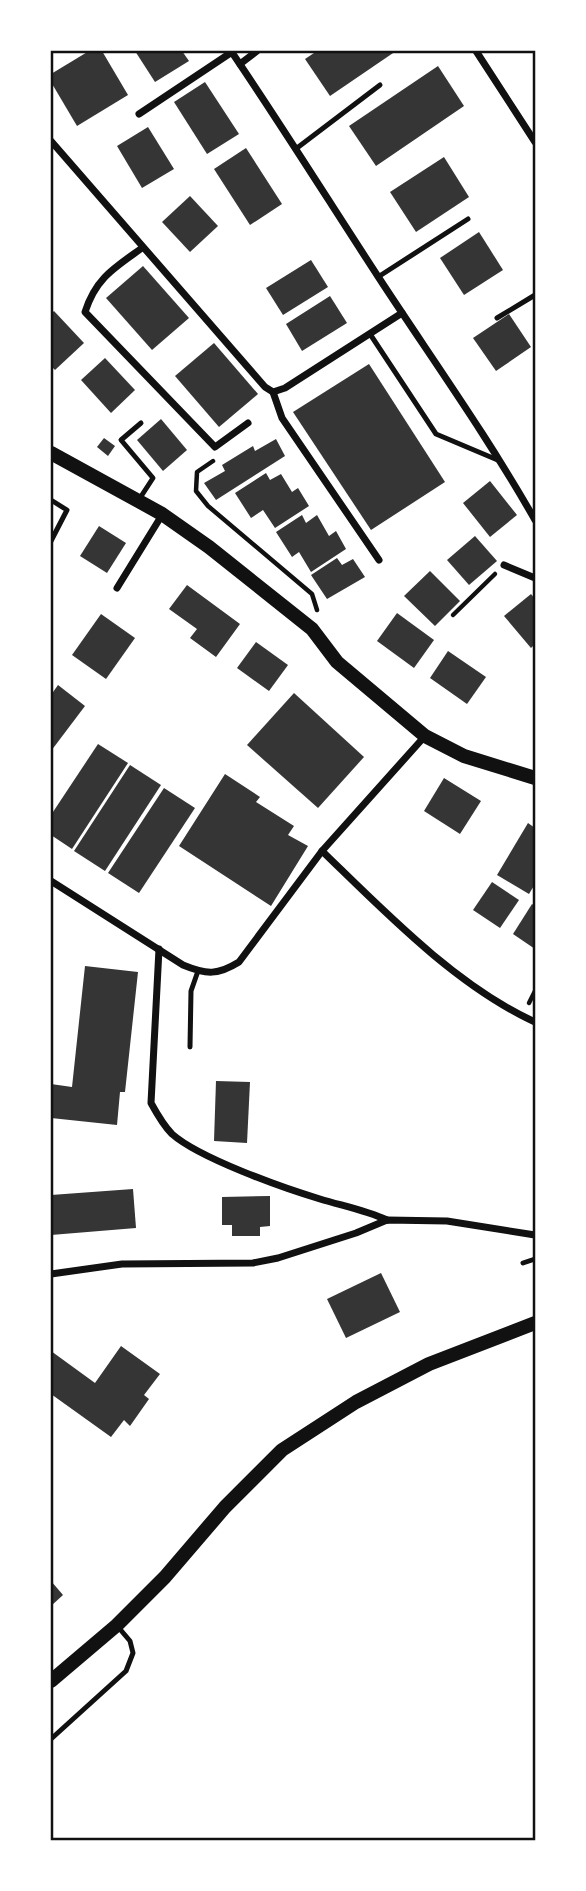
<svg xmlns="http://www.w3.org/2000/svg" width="586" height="1891" viewBox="0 0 586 1891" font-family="'Playfair Display',serif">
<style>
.building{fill:#353535}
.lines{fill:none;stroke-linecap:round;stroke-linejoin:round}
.path{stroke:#111;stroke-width:4.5}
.service{stroke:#111;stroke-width:5}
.minor{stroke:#111;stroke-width:7}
.secondary{stroke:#111;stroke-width:14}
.neatline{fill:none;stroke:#111;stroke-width:2.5}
</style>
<rect width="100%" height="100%" fill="#fff"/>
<g class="building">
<path d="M89,51H102L128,95L77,126L51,82V74Z"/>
<path d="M135,51H182L189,61L155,82Z"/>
<path d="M317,51H396L330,96L305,59Z"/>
<path d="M438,66L464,106L376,166L349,126Z"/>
<path d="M205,82L239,134L207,154L174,102Z"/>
<path d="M148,127L174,169L142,188L117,146Z"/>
<path d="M246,148L282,204L250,225L214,169Z"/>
<path d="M444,157L469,197L416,232L390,192Z"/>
<path d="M190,196L218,226L190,252L162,222Z"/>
<path d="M479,232L503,270L464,295L440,258Z"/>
<path d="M311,260L328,287L283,315L266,288Z"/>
<path d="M143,266L189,318L152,350L106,298Z"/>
<path d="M330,296L347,323L302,351L286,324Z"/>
<path d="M54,311L84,343L55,370L51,366V314Z"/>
<path d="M509,314L531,347L496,371L473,338Z"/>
<path d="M214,343L258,394L219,427L175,376Z"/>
<path d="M105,358L135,390L111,413L81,380Z"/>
<path d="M369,364L445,482L371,530L293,412Z"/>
<path d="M161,419L187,450L163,471L137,440Z"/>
<path d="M104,438L115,446L108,456L97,447Z"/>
<path d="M276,439L285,456L216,500L204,483L225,471L222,465L253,446L255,451Z"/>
<path d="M266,473L270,480L281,474L292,492L298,488L309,506L275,528L263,510L251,518L235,493Z"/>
<path d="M490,481L517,515L490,537L463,503Z"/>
<path d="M302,515L306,523L317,515L329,536L336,531L346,549L311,572L299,552L292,557L276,532Z"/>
<path d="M99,526L126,543L107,573L80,556Z"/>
<path d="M475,536L497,561L469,585L447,560Z"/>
<path d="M337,558L342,565L353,559L365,577L327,599L311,575Z"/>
<path d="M430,571L460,601L435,626L404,596Z"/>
<path d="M187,585L240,624L216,657L190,638L197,629L169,609Z"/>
<path d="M531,594L535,599V644L531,648L504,616Z"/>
<path d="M397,613L434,640L414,668L377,641Z"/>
<path d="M101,614L135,638L106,679L72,655Z"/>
<path d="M256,642L288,665L269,691L237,668Z"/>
<path d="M448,651L486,677L467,704L430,678Z"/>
<path d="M58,685L85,706L51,751V695Z"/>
<path d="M294,693L364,757L318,808L247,745Z"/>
<path d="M98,744L128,763L72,849L51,835V815Z"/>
<path d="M130,765L161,785L105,871L74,851Z"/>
<path d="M225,774L260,797L256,802L294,826L288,835L308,846L271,906L179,846Z"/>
<path d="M444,778L481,801L460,834L424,811Z"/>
<path d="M164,788L195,808L139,893L108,873Z"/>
<path d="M528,823L535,828V884L529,894L497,875Z"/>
<path d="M492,882L519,900L500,928L473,910Z"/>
<path d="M532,904L535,906V949L513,934Z"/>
<path d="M85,966L138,972L125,1092H120L117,1125L51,1118V1084L72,1087Z"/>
<path d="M216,1081L250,1082L247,1143L214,1141Z"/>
<path d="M133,1189L136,1228L51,1235V1195Z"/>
<path d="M270,1196V1226L260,1227V1236H232V1225H222V1197Z"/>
<path d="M381,1273L400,1312L346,1338L327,1299Z"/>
<path d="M121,1346L160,1374L144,1395L149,1399L130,1426L124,1420L111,1437L51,1394V1351L95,1383Z"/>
<path d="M51,1581L63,1595L51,1606Z"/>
</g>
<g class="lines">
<g class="path">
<path d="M213,461L197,472L196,491L208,506L312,594L317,610"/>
<path d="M453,615L495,574"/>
<path d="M529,1003L535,991"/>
</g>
<g class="service">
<path d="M297,148L380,85"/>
<path d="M378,277L468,219"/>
<path d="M497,318L535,295"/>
<path d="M370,334L436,434L500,461"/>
<path d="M140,498L153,478L121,440L141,423"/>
<path d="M51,500L67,510L51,541"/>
<path d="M190,1047L191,991L198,971"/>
<path d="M523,1263L535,1259"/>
<path d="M51,1739L126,1671L133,1653L130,1641L119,1628"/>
</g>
<g class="minor">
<path d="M231,51C282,126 330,203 379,278C432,359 488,437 535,520"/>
<path d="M476,51L535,142"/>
<path d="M240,64L257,51"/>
<path d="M139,114L232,52"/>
<path d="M51,141L265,387L273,392L285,388L402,313"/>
<path d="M142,248C114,268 96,278 85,312L215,447L248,423"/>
<path d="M273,392L282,418L379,560"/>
<path d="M504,565L535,578"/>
<path d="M117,588L162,515"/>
<path d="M322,851C384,911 456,986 535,1022"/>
<path d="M51,881L183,965C207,975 218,975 239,962L322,851L425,736"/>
<path d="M159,949L151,1103C157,1114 163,1125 172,1134C199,1158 283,1188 320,1199C343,1206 365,1210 387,1220"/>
<path d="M51,1274L122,1264L253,1263L278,1258L356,1233L387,1220L447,1221L535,1235"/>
</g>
<g class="secondary">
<path d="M51,453L162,514L209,547L312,629L337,662L425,736L464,756L535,778"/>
<path d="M51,1681L117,1625L165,1577L225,1507L282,1450L356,1402L429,1364L535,1323"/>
</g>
</g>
<rect width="586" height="1891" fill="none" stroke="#ffffff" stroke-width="105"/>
<rect x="52" y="52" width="482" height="1787" class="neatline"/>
</svg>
